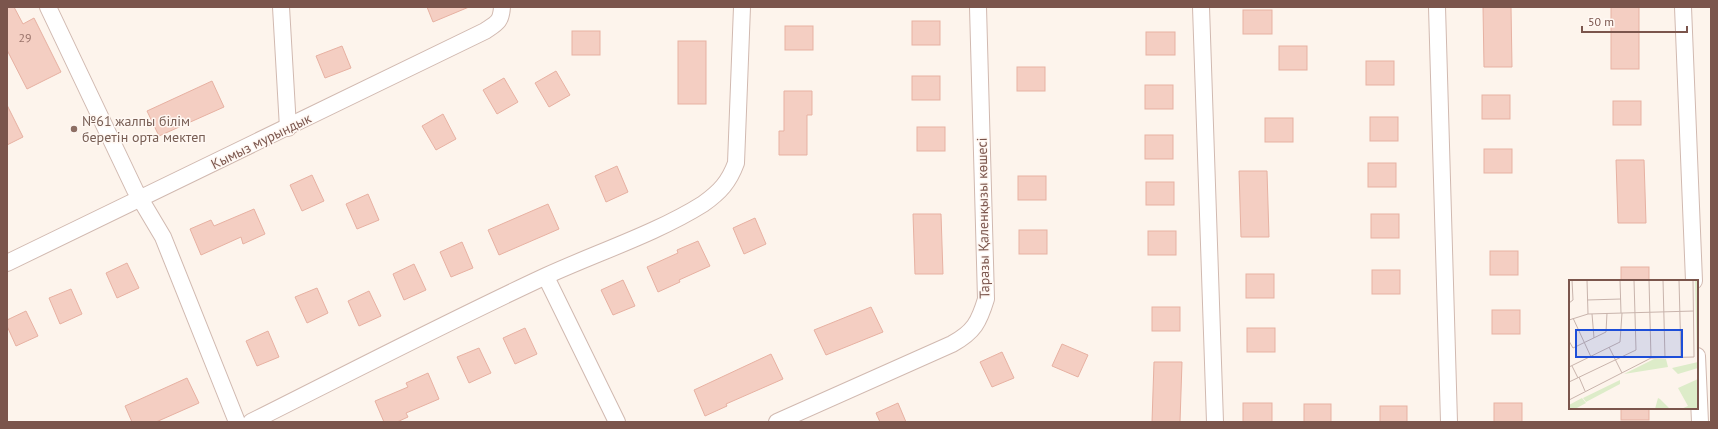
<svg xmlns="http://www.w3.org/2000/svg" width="1718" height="429" viewBox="0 0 1718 429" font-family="'PT Sans',sans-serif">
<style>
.building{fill:#f4cec2;stroke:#e7b1a2}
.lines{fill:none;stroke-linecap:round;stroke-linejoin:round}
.minor-casing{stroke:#d1b9b0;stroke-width:18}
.minor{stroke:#fff;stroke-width:16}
.education-dot{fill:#8d6e63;stroke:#fff8f3;stroke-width:1.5}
.labels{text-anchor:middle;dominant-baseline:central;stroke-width:3;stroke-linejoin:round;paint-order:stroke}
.number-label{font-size:12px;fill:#99736a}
.education-label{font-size:14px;fill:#785e54;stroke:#fff8f3;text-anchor:start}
.street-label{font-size:14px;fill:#7b554c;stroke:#fff8f3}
.inset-road{fill:none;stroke:#c9b4ac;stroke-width:1}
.view{fill:#1d4ed8;fill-opacity:0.15;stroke:#1d4ed8;stroke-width:2}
.inset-edge{fill:none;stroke:#7b554c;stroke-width:2}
</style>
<rect width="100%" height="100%" fill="#fdf4ec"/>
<g class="building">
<path d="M7,7H14L23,24L34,18L61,72L27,89L7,50Z"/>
<path d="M427,7H469L433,22Z"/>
<path d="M1483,7H1511L1512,67H1484Z"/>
<rect x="1611" y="7" width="28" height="62"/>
<rect x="1243" y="10" width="29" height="24"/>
<rect x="912" y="21" width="28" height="24"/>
<rect x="785" y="26" width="28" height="24"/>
<rect x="572" y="31" width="28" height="24"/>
<rect x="1146" y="32" width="29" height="23"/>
<rect x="678" y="41" width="28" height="63"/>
<path d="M342,46L351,68L325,78L316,56Z"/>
<rect x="1279" y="46" width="28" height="24"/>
<rect x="1366" y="61" width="28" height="24"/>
<rect x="1017" y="67" width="28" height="24"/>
<path d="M556,71L570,95L549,107L535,83Z"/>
<rect x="912" y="76" width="28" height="24"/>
<path d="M504,78L518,102L497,114L483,90Z"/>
<path d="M212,81L224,107L159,136L147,111Z"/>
<rect x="1145" y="85" width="28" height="24"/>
<path d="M784,91H812V115H807V155H779V131H784Z"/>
<rect x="1482" y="95" width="28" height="24"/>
<rect x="1613" y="101" width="28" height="24"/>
<path d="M7,105L23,137L7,145Z"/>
<path d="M443,114L456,139L436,150L422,126Z"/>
<rect x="1370" y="117" width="28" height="24"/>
<rect x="1265" y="118" width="28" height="24"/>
<rect x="917" y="127" width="28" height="24"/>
<rect x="1145" y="135" width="28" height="24"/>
<rect x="1484" y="149" width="28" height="24"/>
<path d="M1616,160H1644L1646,223H1618Z"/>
<rect x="1368" y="163" width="28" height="24"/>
<path d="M617,166L628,192L606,202L595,176Z"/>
<path d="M1239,171H1267L1269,237H1241Z"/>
<path d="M312,175L324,201L302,211L290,185Z"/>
<rect x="1018" y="176" width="28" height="24"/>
<rect x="1146" y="182" width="28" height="23"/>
<path d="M368,194L379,220L357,229L346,204Z"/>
<path d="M548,204L559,229L499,255L488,230Z"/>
<path d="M254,209L265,234L243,244L241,237L201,255L190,229L211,220L214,226Z"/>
<path d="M913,214H941L943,274H915Z"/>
<rect x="1371" y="214" width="28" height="24"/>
<path d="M755,218L766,244L744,254L733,228Z"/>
<rect x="1019" y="230" width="28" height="24"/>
<rect x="1148" y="231" width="28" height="24"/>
<path d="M698,241L710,266L679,280L680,282L658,292L647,267L678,253L677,250Z"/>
<path d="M462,242L473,268L451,277L440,252Z"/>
<rect x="1490" y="251" width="28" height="24"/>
<path d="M127,263L139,288L117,298L106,273Z"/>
<path d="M414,264L426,290L404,300L393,274Z"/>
<rect x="1621" y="267" width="28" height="14"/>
<rect x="1372" y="270" width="28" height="24"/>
<rect x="1246" y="274" width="28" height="24"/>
<path d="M623,280L635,306L613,315L601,290Z"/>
<path d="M317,288L328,313L307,323L295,297Z"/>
<path d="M71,289L82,314L60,324L49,298Z"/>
<path d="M369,291L381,316L359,326L348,301Z"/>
<path d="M871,307L883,332L826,355L814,330Z"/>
<rect x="1152" y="307" width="28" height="24"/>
<rect x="1492" y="310" width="28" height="24"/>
<path d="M26,311L38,336L16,346L7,326V320Z"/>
<path d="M525,328L537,354L515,364L503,338Z"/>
<rect x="1247" y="328" width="28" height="24"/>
<path d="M268,331L279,357L257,366L246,341Z"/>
<path d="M1062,344L1088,355L1078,377L1052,366Z"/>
<path d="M479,348L491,373L469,383L457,357Z"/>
<path d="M1002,352L1014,378L992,387L980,362Z"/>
<path d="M771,354L783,379L726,404L727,406L705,416L694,390Z"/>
<path d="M1154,362H1182L1180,422H1152Z"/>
<path d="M428,373L439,399L406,413L408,417L397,422H384L375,401L408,387L406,383Z"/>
<path d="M187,378L199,403L156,422H132L125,406Z"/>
<path d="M898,403L906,422H880L876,413Z"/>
<rect x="1243" y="403" width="29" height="19"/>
<rect x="1494" y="403" width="28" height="19"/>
<rect x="1304" y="404" width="27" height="18"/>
<rect x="1380" y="406" width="27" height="16"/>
<rect x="1621" y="408" width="28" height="12"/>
</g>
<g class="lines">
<defs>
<g id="minor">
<path d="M48,7L135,190L163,237L237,422"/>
<path d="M281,7L288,128"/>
<path d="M1201,7L1215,422"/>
<path d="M1437,7L1449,422"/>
<path d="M1683,7L1694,281"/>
<path d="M7,263L485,31C497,23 501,22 502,7"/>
<path d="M546,277L617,422"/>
<path d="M1697,356L1700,422"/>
<path d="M251,422C349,373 447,322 546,276C596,253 657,233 703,204C720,192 729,182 736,163L742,7"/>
<path d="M777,422L952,344C974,332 979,322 986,299L978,7"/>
</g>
</defs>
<use href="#minor" class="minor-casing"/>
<use href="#minor" class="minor"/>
</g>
<circle class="education-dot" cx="74" cy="129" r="4"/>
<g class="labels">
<g class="number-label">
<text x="25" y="37">29</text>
</g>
<g class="education-label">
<text x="82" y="121">№61 жалпы білім<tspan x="82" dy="16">беретін орта мектеп</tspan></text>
</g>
<g class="street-label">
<text transform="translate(261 141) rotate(-26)">Кымыз мурындык</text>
<text transform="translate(983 218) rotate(-91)">Таразы Қаленқызы көшесі</text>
</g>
</g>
<g transform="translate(1569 280)">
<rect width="129" height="129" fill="#fdf4ec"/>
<path d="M126,0H129L128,78ZM85,79H97L99,87L55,94ZM129,82V88L109,94L103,88ZM129,99V129H112L119,126L109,108ZM51,100V104L17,122L14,118ZM13,118L17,123L6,129H0V125ZM89,118L91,119L101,129H86Z" fill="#ddecc9"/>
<path class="inset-road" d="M18,0L19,34M51,0L52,33M80,0L82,78M94,0L96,78M110,0L112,77M18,20L52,19M0,23L4,20L3,0M23,34L25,58M4,38L22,77M0,40L19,34L125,31M0,61L4,68L37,52L38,33M40,67L53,93M3,86L9,98M0,87L51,62L53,33M10,97L16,111M0,102L67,70L65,0M0,120L82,78L125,77L124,0"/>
<path class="view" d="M7,50H113V77H7Z"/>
<rect width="129" height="129" class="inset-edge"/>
</g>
<rect width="1718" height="429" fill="none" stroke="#7b554c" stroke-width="16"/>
<path d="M1582 26v6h105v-6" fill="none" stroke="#7b554c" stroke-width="2"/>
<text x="1588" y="26" font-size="12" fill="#7b554c" stroke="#fff8f3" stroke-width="3" paint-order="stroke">50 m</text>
</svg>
